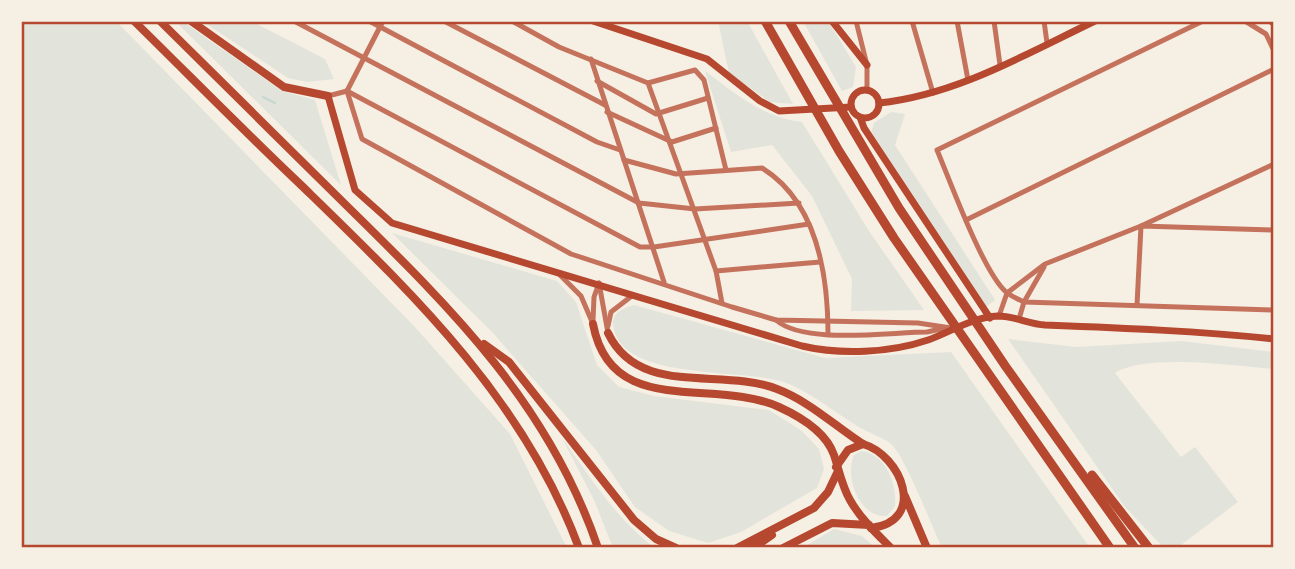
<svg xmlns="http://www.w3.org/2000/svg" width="1295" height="569" viewBox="0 0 1295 569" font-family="'PT Sans Narrow',sans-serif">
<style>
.green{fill:#e2e4dc}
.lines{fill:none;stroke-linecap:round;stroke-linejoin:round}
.stream{stroke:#c9d6d2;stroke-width:2.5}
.minor{stroke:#c5725c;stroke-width:5}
.secondary{stroke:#b5482f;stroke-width:7}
.primary{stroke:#b5482f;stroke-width:8}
.trunk{stroke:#b5482f;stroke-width:8}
.motorway{stroke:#b5482f;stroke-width:9}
.neatline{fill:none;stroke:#b5482f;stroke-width:2.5}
</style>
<rect width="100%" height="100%" fill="#f6efe4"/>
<g class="green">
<path d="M21,21H116L414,326L510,434L567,548H21Z"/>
<path d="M175,21H182L282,91L315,100L341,185Z"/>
<path d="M202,21H251L325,59L334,79L307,82L288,78Z"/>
<path d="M718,21H747L793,104L770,102L729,73Z"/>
<path d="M803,21H828L856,67L853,87L842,91Z"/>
<path d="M705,71C735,93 763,118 802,122L869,231L924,310L851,311L852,279L812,196L772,145L731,152Z"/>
<path d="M891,112L905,114L895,145L995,300L986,307L871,133L874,123Z"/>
<path d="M392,233L557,281L576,302L597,365L619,387L654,396L769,410L802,431L819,449L824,469L817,488L741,532L708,543L669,531L635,507L596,450L492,332Z"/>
<path d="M634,305L825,358L951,352L1090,548H942C932,527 905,455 890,443C880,436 867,432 857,426C835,412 812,394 789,384C746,366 619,384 613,324C612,312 625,308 634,305Z"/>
<path d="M1008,339L1076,347L1181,341L1274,352V369C1235,366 1147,353 1115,373L1181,457L1195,447L1238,502L1177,548H1164L1125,507Z"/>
<path d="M562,438C590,477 617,520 655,548H613L594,500Z"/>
<path d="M861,451C886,454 897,484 895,506L887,516C859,518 844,477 854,455Z"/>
<path d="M834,529L862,536L876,548H802Z"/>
</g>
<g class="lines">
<path class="stream" d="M263,97L275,103"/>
<g class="minor">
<path d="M294,21L639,203L695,209L799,203"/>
<path d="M369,21L597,142L620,150"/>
<path d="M444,21L605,105"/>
<path d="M512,21L559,47L648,83L695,70L704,80L726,170"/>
<path d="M856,21L867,65V90"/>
<path d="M912,21L933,93"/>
<path d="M957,21L968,80"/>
<path d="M994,21L1000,65"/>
<path d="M1044,21L1047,43"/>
<path d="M1203,21L937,150C951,183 982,269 1005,291C1010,296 1018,299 1024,302L1274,310"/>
<path d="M1245,21L1266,34L1274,51"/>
<path d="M591,59L664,282"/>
<path d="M597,81L656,114L708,98"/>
<path d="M648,83L716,271L722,303"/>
<path d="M347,91L362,139L571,254L732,307L776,320L918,323L951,328"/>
<path d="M347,91L640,247H654L809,224"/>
<path d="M347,91L383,21"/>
<path d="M328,96L347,91"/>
<path d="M607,112L672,142L716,128"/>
<path d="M624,160L676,174L762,168C817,202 828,275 828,334"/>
<path d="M966,220L1274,69"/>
<path d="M716,271L820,262"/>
<path d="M560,275L581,296L593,324"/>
<path d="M599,283L608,333"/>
<path d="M1137,305L1141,226L1274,230"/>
<path d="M999,316L1007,293L1045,264L1141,226L1274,164"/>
<path d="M1019,319L1024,302L1044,267"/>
<path d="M776,320C804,345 890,332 927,332L945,328"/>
<path d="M593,321L594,297L599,283"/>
<path d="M608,326L611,312L633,295"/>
</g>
<g class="secondary">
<path d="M593,21L707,59L760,101L779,111L851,107"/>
<path d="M832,21L867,65"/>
<path d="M1271,21L1274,23"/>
<circle cx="865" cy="104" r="14"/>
<path d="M328,96L355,190L392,223L802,346C840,355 890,353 928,340C950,332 973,317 998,316C1014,316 1029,324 1045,325C1122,328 1198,331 1274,339"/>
<path d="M879,103C956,95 1026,54 1095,21"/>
<path d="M860,117L864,128L990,318"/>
</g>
<g class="primary">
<path d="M593,324C611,420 714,377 779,407C801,417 826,432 834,455C839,470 842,486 850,500C860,518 876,533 891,548"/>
<path d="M608,333C639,398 721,367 777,389C809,401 835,426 863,444C901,455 928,521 871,528"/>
<path d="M836,467L848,450L863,444"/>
<path d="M905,496L927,548"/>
</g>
<g class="trunk">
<path d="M134,21C190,76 244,131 301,185C412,293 524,399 579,548"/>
<path d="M160,21C223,83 286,145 349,208C453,310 550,406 598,548"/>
<path d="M191,21L284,87L328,96"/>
<path d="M484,344L509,362L634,520L656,539L676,548"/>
<path d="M737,548L814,508L828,492L838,471"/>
<path d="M753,548L772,535"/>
<path d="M783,548L832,523L869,525"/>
</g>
<g class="motorway">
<path d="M765,21L839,151L894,238L1110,548"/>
<path d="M789,21L899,208L1006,367L1135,548"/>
<path d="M1092,475L1149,548"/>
</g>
</g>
<rect width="1295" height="569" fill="none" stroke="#f6efe4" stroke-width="46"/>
<rect x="23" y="23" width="1249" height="523" class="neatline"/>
</svg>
